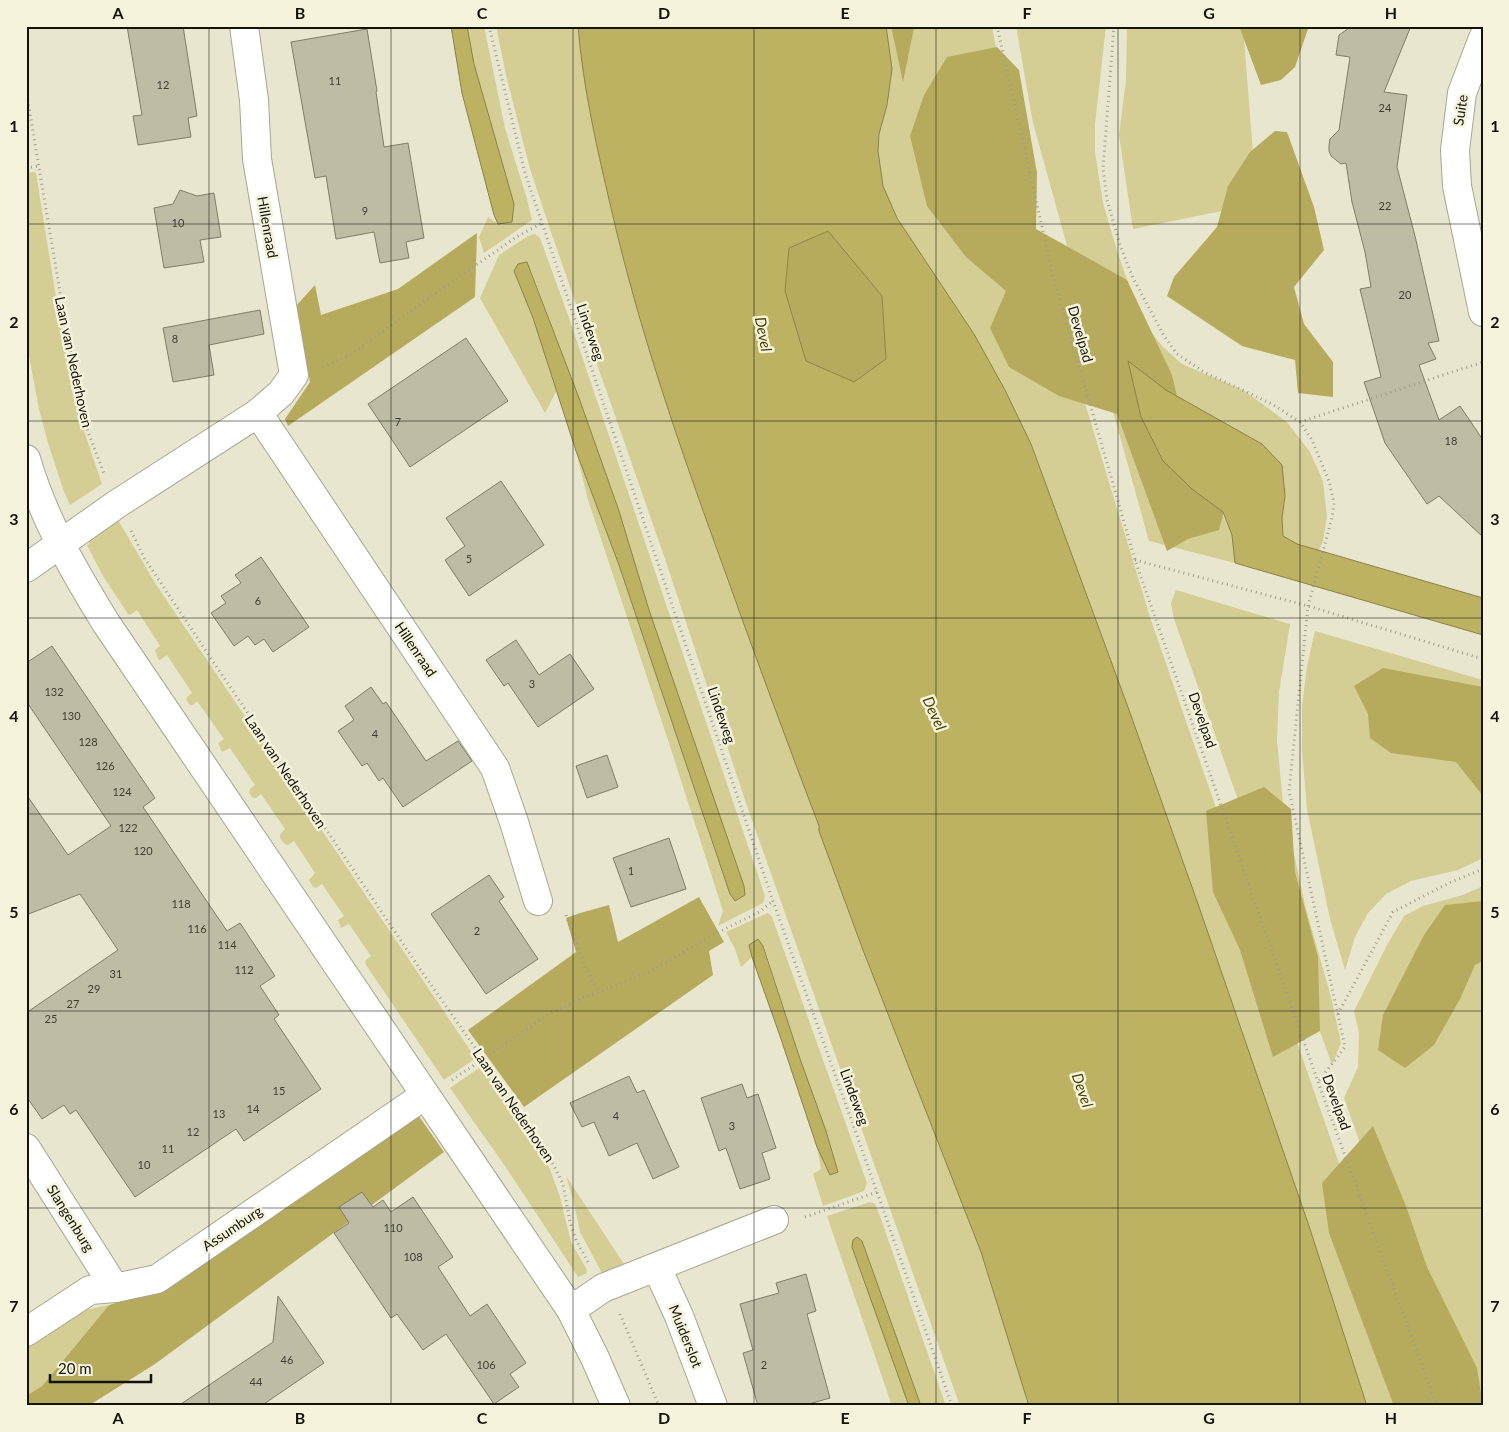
<svg xmlns="http://www.w3.org/2000/svg" width="1509" height="1432" viewBox="0 0 1509 1432" font-family="Lato,sans-serif">
<style>
.green{fill:#d4cd94}
.forest{fill:#b6ab5c}
.water{fill:#bcb262;stroke:#8a8248;fill-rule:evenodd}
.building{fill:#bfbca6;stroke:#7f7d67}
.lines{fill:none;stroke-linecap:round;stroke-linejoin:round}
.minor-casing{stroke:#a8a690;stroke-width:30}
.path{stroke:#9f9d8b;stroke-width:3;stroke-dasharray:1 4;stroke-linecap:butt}
.minor{stroke:#fff;stroke-width:28}
.grid{fill:none;stroke:#14130b;stroke-width:1;stroke-opacity:0.55}
.labels{text-anchor:middle;dominant-baseline:central;stroke-width:5;stroke-linejoin:round;paint-order:stroke}
.number-label{font-size:11px;fill:#3f3d32}
.street-label{font-size:14px;fill:#14130b;stroke:#f6f3dc}
.water-label{font-size:15px;font-style:italic;fill:#484000;stroke:#f6f3dc}
.neatline{fill:none;stroke:#14130b;stroke-width:2}
.grid-label{font-size:16px;text-anchor:middle;font-weight:bold;fill:#14130b}
</style>
<rect width="100%" height="100%" fill="#e9e6cf"/>
<g class="green">
<path d="M467,26H484L505,128L527,199L532,220L484,253L479,237L488,217L498,224L474,64Z"/>
<path d="M496,26H578C583,86 597,145 610,204C639,329 680,449 724,570C755,655 787,741 819,826V831L863,950L981,1252L1029,1406H960L747,806L664,556L551,232L530,169L506,75Z"/>
<path d="M886,26H992L1015,157L1070,354L1151,620L1423,1406H1367L1309,1226L1198,904L1129,710L1031,444L1005,390L974,334L897,218L883,186L878,151L879,134L887,104L892,69Z"/>
<path d="M1016,26H1106L1095,124V152L1103,203L1117,251L1130,288L1147,327L1163,347L1182,364L1243,390L1287,422L1310,452L1323,481L1327,516L1323,541L1319,550L1297,544L1283,536L1282,518L1285,496L1262,444L1166,390L1232,535L1235,563L1149,541L1033,123Z"/>
<path d="M1127,26H1243L1257,204L1133,229L1119,135L1126,80Z"/>
<path d="M33,172L36,173L62,335L73,391L85,434L102,484L70,505L63,489L48,443L39,409L26,340V173Z"/>
<path d="M535,234L540,238L569,318L765,896L763,903L718,926L723,911L667,737L588,500L576,451L619,565L730,894L735,901L745,895L649,610L619,511L579,398L531,270L514,271L533,318L557,390L545,413L480,298L499,255L528,236Z"/>
<path d="M118,520L155,583L474,1056L473,1060L444,1080L366,965L365,961L371,956L349,924L341,928L338,920L344,916L322,884L316,888L313,887L309,880L315,873L294,841L288,845C284,844 279,839 280,835L285,829L261,794L256,798H253L249,793L250,789L255,785L230,748L222,752L218,743L224,739L197,701L193,705H190L186,700L187,697L192,693L167,655L160,660L158,659L155,650L160,646L137,610L130,615L128,614L103,576L87,545L90,544L88,540Z"/>
<path d="M1176,590L1290,624L1279,692L1277,740L1283,804L1306,909L1331,997L1341,1043L1332,1065L1174,619L1171,603Z"/>
<path d="M1315,631L1483,680V858L1458,870L1411,881L1386,894L1368,913L1355,937L1345,970L1330,919L1307,809L1302,750V707L1307,666Z"/>
<path d="M1483,886V1406L1404,1267L1344,1098L1358,1067L1359,1033L1354,1011L1386,947L1404,916L1423,906L1463,895Z"/>
<path d="M768,913L772,917L867,1183L864,1191L823,1206L813,1174L821,1169L817,1147L830,1175L838,1171L826,1131L799,1056L764,946L749,945L752,957L741,967L735,949L726,932Z"/>
<path d="M482,1066L550,1169L560,1197L571,1242L587,1270L586,1274L578,1277L505,1166L450,1088Z"/>
<path d="M566,1176L626,1267L603,1275L580,1232L573,1199Z"/>
<path d="M870,1202L875,1204L881,1219L946,1406H921L862,1241L857,1237L853,1240L852,1247L909,1406H892L827,1216Z"/>
<path d="M109,1305L42,1386L26,1396V1341L76,1312Z"/>
</g>
<g class="forest">
<path d="M891,26H923L914,28L903,82Z"/>
<path d="M1239,26H1309L1295,67L1281,80L1261,85Z"/>
<path d="M997,47L1019,70L1037,173L1036,229L1127,280L1172,375L1185,431L1225,507L1219,530L1188,539L1167,551L1117,414L1059,396L1009,367L990,328L1006,291L966,257L927,206L910,136L924,95L947,57Z"/>
<path d="M1275,131L1287,132L1314,207L1324,250L1294,287L1304,324L1333,362V397L1298,393L1295,360L1242,346L1167,296L1174,277L1217,227L1228,186L1250,152Z"/>
<path d="M828,231L882,296L886,359L854,382L806,361L785,291L789,248Z"/>
<path d="M477,233L475,297L288,426L285,419L310,382L296,306L315,285L321,315L398,289Z"/>
<path d="M1383,668L1483,687V796L1456,762L1391,753L1370,738L1368,714L1354,686Z"/>
<path d="M1264,787L1291,809L1295,872L1318,957L1320,1031L1273,1057L1240,950L1213,892L1206,811Z"/>
<path d="M699,897L724,942L709,951L713,975L524,1107L468,1030L576,952L566,918L580,913L609,905L618,942Z"/>
<path d="M1483,901V961L1475,965L1460,999L1434,1045L1405,1068L1378,1050L1383,1015L1424,935L1445,905Z"/>
<path d="M418,1115L444,1152L155,1364L88,1406H26V1396L42,1386L109,1305L145,1294Z"/>
<path d="M1373,1126L1406,1206L1427,1267L1477,1368L1483,1406H1394L1329,1233L1322,1183Z"/>
</g>
<g class="water">
<path d="M451,26H467L474,64L514,204L512,222L498,224L494,215L462,93Z"/>
<path d="M578,26H886L892,69L887,105L879,134L878,151L883,186L897,218L974,334L1005,390L1031,444L1129,710L1198,904L1309,1226L1367,1406H1029L981,1252L863,950L819,831V826C786,739 754,653 723,566C680,448 639,330 611,208C597,148 583,88 578,26ZM828,231L882,296L886,359L854,382L806,361L785,291L789,248Z"/>
<path d="M527,262L579,398L619,511L649,610L744,886L745,895L735,901L730,894L619,565L576,451L533,318L514,271L518,264Z"/>
<path d="M1128,361L1166,390L1262,444L1282,465L1285,496L1282,518L1283,536L1297,544L1483,598V635L1235,563L1232,535L1223,512L1192,489L1163,461L1141,417Z"/>
<path d="M758,939L763,946L799,1056L826,1131L838,1172L830,1175L817,1147L780,1036L752,957L749,945Z"/>
<path d="M857,1237L862,1241L921,1406H909L852,1247L853,1240Z"/>
</g>
<g class="building">
<path d="M127,26H183L197,116L188,118L191,137L138,145L133,116L142,115Z"/>
<path d="M1352,26H1411L1384,92L1407,95L1397,167L1415,236L1439,341L1428,343L1436,359L1419,365L1439,420L1460,406L1483,440V537L1439,496L1427,504L1385,443L1364,382L1381,377L1360,289L1371,287L1365,252L1352,202L1346,163L1341,164L1331,156L1329,151V145L1330,139L1339,130L1350,57L1336,55L1339,35Z"/>
<path d="M367,29L377,91L376,92L384,147L408,143L424,238L406,242L409,258L380,263L374,232L336,239L326,176L315,178L291,42Z"/>
<path d="M180,190L197,196L214,193L221,237L200,240L204,262L164,268L154,208L173,204Z"/>
<path d="M260,310L264,334L209,345L214,375L173,382L163,328Z"/>
<path d="M466,338L508,401L410,467L368,404Z"/>
<path d="M501,481L544,545L469,596L445,560L465,546L446,518Z"/>
<path d="M261,557L309,627L273,652L264,639L255,645L248,636L234,646L211,613L226,603L221,596L241,583L235,575Z"/>
<path d="M516,640L539,675L570,654L594,689L538,727L508,683L504,686L486,660Z"/>
<path d="M52,646L155,798L143,807L193,881L227,931L240,923L275,976L260,986L279,1015L274,1019L321,1089L244,1141L236,1129L135,1197L76,1110L70,1114L64,1105L42,1119L26,1096V1013L118,950L80,894L26,915V794L68,855L111,826L26,701V663Z"/>
<path d="M371,687L383,704L386,702L426,761L458,741L472,761L403,807L383,778L379,781L367,763L362,766L338,731L354,720L345,706Z"/>
<path d="M607,755L618,787L587,798L576,766Z"/>
<path d="M669,838L686,889L631,907L613,858Z"/>
<path d="M489,875L504,897L499,901L538,959L486,994L431,914Z"/>
<path d="M629,1076L637,1093L644,1090L679,1167L653,1179L637,1143L609,1156L594,1122L582,1127L570,1103Z"/>
<path d="M742,1084L747,1098L758,1094L776,1148L762,1153L770,1179L740,1189L726,1148L719,1151L701,1098Z"/>
<path d="M362,1192L373,1207L383,1200L391,1212L413,1197L453,1257L438,1267L470,1316L487,1304L526,1363L510,1374L519,1387L494,1404L446,1334L423,1350L397,1314L391,1318L334,1233L349,1223L339,1207Z"/>
<path d="M806,1274L816,1311L807,1314L830,1398L802,1406H758L743,1353L753,1350L740,1304L779,1293L776,1283Z"/>
<path d="M278,1296L324,1363L261,1406H178L273,1342Z"/>
</g>
<g class="lines">
<defs>
<g id="minor">
<path d="M1483,38L1462,93L1455,150L1457,186L1483,312"/>
<path d="M258,413L495,768L514,822L538,901"/>
<path d="M26,459C43,518 74,571 106,623L571,1310L595,1358L616,1406"/>
<path d="M26,568L117,504L258,413L281,393L294,375L257,159L254,100L244,26"/>
<path d="M26,1148L115,1288"/>
<path d="M657,1268L679,1316L713,1406"/>
<path d="M571,1310L603,1288L774,1220"/>
<path d="M26,1332L90,1290L115,1288L157,1279L425,1095"/>
</g>
</defs>
<use href="#minor" class="minor-casing"/>
<g class="path">
<path d="M489,26L525,173L773,901L877,1192L952,1406"/>
<path d="M997,26L1053,276L1135,560L1318,1082L1437,1406"/>
<path d="M1114,26L1103,168L1107,200L1120,245L1133,278L1164,336L1177,354L1204,372L1272,404L1300,422L1312,440L1329,481L1334,503L1332,518L1308,606L1289,791L1345,1047L1318,1082"/>
<path d="M26,90L66,328L78,391L88,432L105,476"/>
<path d="M26,168L39,166"/>
<path d="M323,367L351,354L446,286L518,236L542,223"/>
<path d="M1300,422L1483,362"/>
<path d="M131,531L145,559L210,657L420,969L483,1059L553,1164L563,1184L570,1222L576,1240L588,1262"/>
<path d="M1135,560L1308,606L1483,659"/>
<path d="M566,915C576,942 584,968 599,992"/>
<path d="M1338,1014L1393,912L1449,883L1483,869"/>
<path d="M452,1080L549,1014L583,998L650,972L711,936L759,912L773,901"/>
<path d="M805,1217L877,1192"/>
<path d="M620,1314L659,1406"/>
</g>
<use href="#minor" class="minor"/>
</g>
<path class="grid" d="M209,26V1406M391,26V1406M573,26V1406M754,26V1406M936,26V1406M1118,26V1406M1300,26V1406M26,224H1483M26,421H1483M26,618H1483M26,814H1483M26,1011H1483M26,1208H1483"/>
<g class="labels">
<g class="number-label">
<text x="335" y="80">11</text>
<text x="163" y="84">12</text>
<text x="1385" y="107">24</text>
<text x="1385" y="205">22</text>
<text x="365" y="210">9</text>
<text x="178" y="222">10</text>
<text x="1405" y="294">20</text>
<text x="175" y="338">8</text>
<text x="398" y="421">7</text>
<text x="1451" y="440">18</text>
<text x="469" y="558">5</text>
<text x="258" y="600">6</text>
<text x="532" y="683">3</text>
<text x="54" y="691">132</text>
<text x="71" y="715">130</text>
<text x="375" y="733">4</text>
<text x="88" y="741">128</text>
<text x="105" y="765">126</text>
<text x="122" y="791">124</text>
<text x="128" y="827">122</text>
<text x="143" y="850">120</text>
<text x="631" y="870">1</text>
<text x="181" y="903">118</text>
<text x="197" y="928">116</text>
<text x="477" y="930">2</text>
<text x="227" y="944">114</text>
<text x="244" y="969">112</text>
<text x="116" y="973">31</text>
<text x="94" y="988">29</text>
<text x="73" y="1003">27</text>
<text x="51" y="1018">25</text>
<text x="279" y="1090">15</text>
<text x="253" y="1108">14</text>
<text x="219" y="1113">13</text>
<text x="616" y="1115">4</text>
<text x="732" y="1125">3</text>
<text x="193" y="1131">12</text>
<text x="168" y="1148">11</text>
<text x="144" y="1164">10</text>
<text x="393" y="1227">110</text>
<text x="413" y="1256">108</text>
<text x="287" y="1359">46</text>
<text x="486" y="1364">106</text>
<text x="764" y="1364">2</text>
<text x="256" y="1381">44</text>
</g>
<g class="street-label">
<text transform="translate(1460 110) rotate(-81)">Suite</text>
<text transform="translate(268 227) rotate(80)">Hillenraad</text>
<text transform="translate(591 332) rotate(71)">Lindeweg</text>
<text transform="translate(1081 334) rotate(74)">Develpad</text>
<text transform="translate(74 362) rotate(78)">Laan van Nederhoven</text>
<text transform="translate(416 649) rotate(56)">Hillenraad</text>
<text transform="translate(722 715) rotate(71)">Lindeweg</text>
<text transform="translate(1203 720) rotate(71)">Develpad</text>
<text transform="translate(286 771) rotate(56)">Laan van Nederhoven</text>
<text transform="translate(855 1097) rotate(70)">Lindeweg</text>
<text transform="translate(1337 1102) rotate(70)">Develpad</text>
<text transform="translate(514 1105) rotate(56)">Laan van Nederhoven</text>
<text transform="translate(71 1218) rotate(58)">Slangenburg</text>
<text transform="translate(232 1228) rotate(-34)">Assumburg</text>
<text transform="translate(686 1336) rotate(68)">Muiderslot</text>
</g>
<g class="water-label">
<text transform="translate(764 334) rotate(79)">Devel</text>
<text transform="translate(935 713) rotate(65)">Devel</text>
<text transform="translate(1083 1090) rotate(71)">Devel</text>
</g>
</g>
<rect width="1509" height="1432" fill="none" stroke="#f6f3dc" stroke-width="55"/>
<path d="M50 1374v8h101v-8" fill="none" stroke="#14130b" stroke-width="2.5"/>
<text x="58" y="1374" font-size="15" fill="#14130b" stroke="#f6f3dc" stroke-width="4" paint-order="stroke">20 m</text>
<rect x="28" y="28" width="1454" height="1376" class="neatline"/>
<g class="grid-label">
<text x="118" y="19">A</text>
<text x="300" y="19">B</text>
<text x="482" y="19">C</text>
<text x="664" y="19">D</text>
<text x="845" y="19">E</text>
<text x="1027" y="19">F</text>
<text x="1209" y="19">G</text>
<text x="1391" y="19">H</text>
<text x="14" y="132">1</text>
<text x="1495" y="132">1</text>
<text x="14" y="328">2</text>
<text x="1495" y="328">2</text>
<text x="14" y="525">3</text>
<text x="1495" y="525">3</text>
<text x="14" y="722">4</text>
<text x="1495" y="722">4</text>
<text x="14" y="918">5</text>
<text x="1495" y="918">5</text>
<text x="14" y="1115">6</text>
<text x="1495" y="1115">6</text>
<text x="14" y="1312">7</text>
<text x="1495" y="1312">7</text>
<text x="118" y="1424">A</text>
<text x="300" y="1424">B</text>
<text x="482" y="1424">C</text>
<text x="664" y="1424">D</text>
<text x="845" y="1424">E</text>
<text x="1027" y="1424">F</text>
<text x="1209" y="1424">G</text>
<text x="1391" y="1424">H</text>
</g>
</svg>
